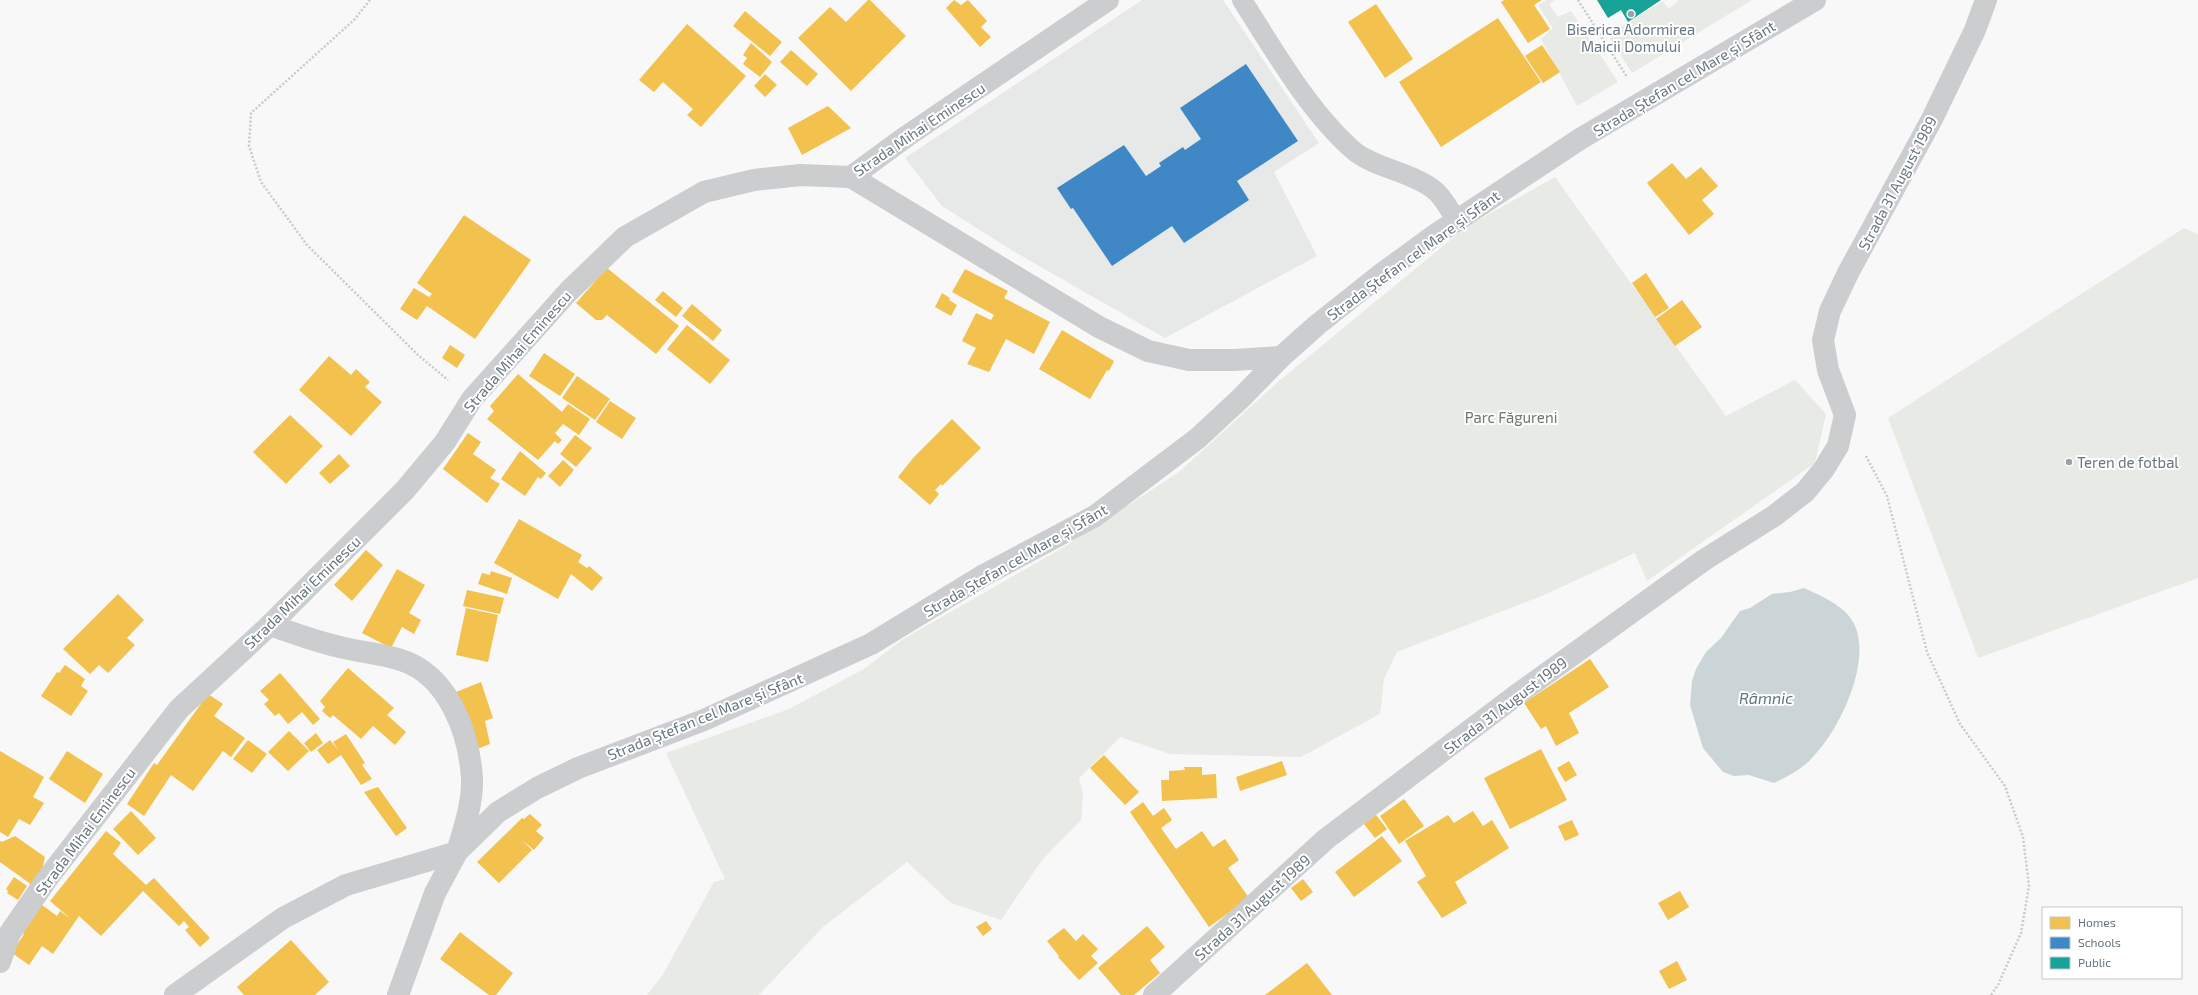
<svg xmlns="http://www.w3.org/2000/svg" width="2198" height="995" viewBox="0 0 2198 995" font-family="'Exo 2',sans-serif">
<style>
.built{fill:#e7e9e8}
.green{fill:#e8eae6}
.water{fill:#cbd4d6}
.homes{fill:#f2c14e}
.schools{fill:#3f88c5}
.public{fill:#17a398}
.lines{fill:none;stroke-linecap:round;stroke-linejoin:round}
.path{stroke:#c9cacb;stroke-width:2.5;stroke-dasharray:2 2;stroke-linecap:butt}
.lane{stroke:#cbcdce;stroke-width:20}
.street{stroke:#cbcdce;stroke-width:22}
.poi-dot{fill:#99a4a9;stroke:#fff;stroke-width:1.5}
.labels{text-anchor:middle;dominant-baseline:central;stroke-width:4;stroke-linejoin:round;paint-order:stroke}
.poi-label{font-size:15px;fill:#66777f;stroke:#fff}
.street-label{font-size:15px;fill:#66777f;stroke:#fff}
.park-label{font-size:15px;fill:#6a7865;stroke:#fff}
.water-label{font-size:16px;font-style:italic;fill:#617579;stroke:#fff}
</style>
<rect width="100%" height="100%" fill="#f8f8f8"/>
<path class="built" d="M1142,0H1223L1319,143L1274,172L1317,256L1165,338L1013,251L942,206L905,158Z"/>
<g class="green">
<path d="M1547,0H1555L1549,4L1558,17L1571,11L1618,82L1577,106L1541,39L1553,28L1538,5Z"/>
<path d="M1677,0H1752L1632,73L1608,35L1663,1L1668,9L1678,2Z"/>
<path d="M1555,177L1726,416L1795,380L1826,414L1815,463L1647,581L1635,553L1544,595L1397,652L1384,679L1380,714L1301,757L1170,754L1120,737L1079,778L1083,794L1081,820L1042,860L1001,920L951,903L907,862L823,927L759,995H647L662,976L714,882L725,879L666,753L789,709L864,669L903,639L1064,547L1179,472L1279,381L1466,227Z"/>
<path d="M2184,228L2198,234V578L1978,658L1888,418Z"/>
</g>
<path class="water" d="M1804,588C1821,596 1844,605 1853,622C1874,660 1839,731 1812,758C1801,770 1788,776 1774,783L1749,775L1734,776L1723,772L1703,748L1690,705L1692,681L1696,669L1706,652L1721,638L1740,611L1750,608L1772,594L1790,592Z"/>
<g class="homes">
<path d="M868,0H870L906,36L851,91L798,38L830,7L846,22Z"/>
<path d="M954,0L961,5L968,0L987,21L981,27L991,37L980,47L946,8Z"/>
<path d="M1504,0H1542L1534,5L1550,29L1528,43L1501,2Z"/>
<path d="M1376,4L1413,59L1385,78L1348,22Z"/>
<path d="M745,11L782,42L770,56L733,26Z"/>
<path d="M1498,18L1541,82L1441,147L1399,82Z"/>
<path d="M687,24L746,76L701,127L687,115L693,109L663,82L654,92L639,80Z"/>
<path d="M751,43L772,62L760,77L743,64L747,58L743,55Z"/>
<path d="M1542,45L1560,72L1543,83L1525,56Z"/>
<path d="M791,50L818,74L807,86L780,62Z"/>
<path d="M765,74L777,85L765,97L754,86Z"/>
<path d="M828,106L851,128L802,155L788,128Z"/>
<path d="M1672,163L1686,179L1701,167L1718,186L1702,200L1714,214L1689,235L1647,183Z"/>
<path d="M464,215L531,260L475,339L427,306L417,320L400,309L414,288L429,297L432,294L417,283Z"/>
<path d="M607,268L679,326L656,354L607,315L602,320H596L576,303Z"/>
<path d="M965,269L1008,291L1004,298L1050,322L1034,354L1006,339L989,372L967,364L976,348L962,341L976,313L991,320L994,315L952,292Z"/>
<path d="M1646,273L1669,308L1655,317L1632,283Z"/>
<path d="M663,291L683,308L676,317L655,300Z"/>
<path d="M942,293L950,298L949,300L957,305L951,316L935,307Z"/>
<path d="M1682,300L1702,327L1675,346L1656,319Z"/>
<path d="M692,304L722,330L713,341L682,316Z"/>
<path d="M687,325L730,360L710,384L667,349Z"/>
<path d="M1062,330L1114,361L1109,371L1107,370L1090,399L1039,369Z"/>
<path d="M450,345L465,355L457,368L442,358Z"/>
<path d="M544,353L575,374L560,396L529,376Z"/>
<path d="M329,356L351,375L356,369L370,382L365,387L382,402L351,436L299,390Z"/>
<path d="M518,374L562,412L568,404L590,419L579,435L563,424L555,433L562,440L558,444L555,441L538,460L487,419L494,411L490,406Z"/>
<path d="M577,376L610,399L595,420L562,398Z"/>
<path d="M610,401L636,418L622,439L596,422Z"/>
<path d="M290,415L323,446L286,484L253,452Z"/>
<path d="M952,419L981,448L942,486L941,484L935,490L939,494L930,505L898,477L914,457Z"/>
<path d="M468,433L481,442L473,454L496,470L490,478L500,484L487,503L443,469Z"/>
<path d="M575,435L592,448L576,467L560,454Z"/>
<path d="M520,451L546,473L541,479L538,477L525,496L501,479Z"/>
<path d="M339,454L350,466L330,484L319,473Z"/>
<path d="M563,460L574,470L560,487L548,476Z"/>
<path d="M519,519L582,555L578,562L587,568L589,566L603,578L592,591L571,574L558,599L494,563Z"/>
<path d="M366,550L383,565L352,601L334,585Z"/>
<path d="M397,569L425,585L409,613L421,620L414,634L402,627L391,648L362,633Z"/>
<path d="M491,571L512,578L507,594L478,584L482,573L490,575Z"/>
<path d="M467,590L504,598L500,614L463,606Z"/>
<path d="M118,594L144,620L127,638L135,645L108,673L99,665L90,674L63,649Z"/>
<path d="M466,608L498,615L488,662L456,655Z"/>
<path d="M1590,659L1609,687L1569,713L1579,733L1556,746L1546,726L1541,729L1524,703Z"/>
<path d="M65,665L85,679L81,686L88,691L71,716L41,696L57,672L59,673Z"/>
<path d="M348,668L394,708L387,715L406,732L395,745L373,726L361,739L333,715L330,718L322,711L325,707L320,701Z"/>
<path d="M280,673L320,719L313,725L302,712L288,724L279,713L275,716L264,704L269,700L260,691Z"/>
<path d="M481,682L493,718L485,721L490,744L477,749L456,692Z"/>
<path d="M208,694L223,704L214,716L245,738L231,757L223,751L193,791L171,775L144,816L127,804L154,763L157,765Z"/>
<path d="M289,731L309,751L288,771L268,752Z"/>
<path d="M316,733L323,743L311,752L304,743Z"/>
<path d="M346,734L365,763L362,765L372,779L361,785L341,755L328,764L317,750L330,740L338,750L333,742Z"/>
<path d="M248,740L267,754L252,773L233,759Z"/>
<path d="M1541,749L1567,800L1510,829L1484,778Z"/>
<path d="M0,751L44,777L33,797L44,803L30,825L19,819L8,837L0,832Z"/>
<path d="M67,751L103,774L85,803L49,779Z"/>
<path d="M1104,755L1139,792L1125,805L1090,768Z"/>
<path d="M1282,761L1287,775L1240,791L1236,777Z"/>
<path d="M1569,761L1577,775L1565,782L1557,768Z"/>
<path d="M1184,767H1202V775L1216,774L1217,798L1162,801L1161,780H1169V771L1185,770Z"/>
<path d="M378,787L407,828L396,836L364,792Z"/>
<path d="M1404,799L1424,826L1399,844L1380,816Z"/>
<path d="M1143,802L1153,816L1164,808L1172,820L1161,828L1176,849L1202,831L1213,847L1225,839L1239,860L1228,868L1249,898L1209,927L1130,812Z"/>
<path d="M131,811L156,838L138,855L113,829Z"/>
<path d="M1473,811L1483,826L1492,820L1509,848L1455,882L1467,903L1442,918L1417,882L1426,876L1405,841L1448,815L1454,823Z"/>
<path d="M530,814L542,825L536,831L544,838L534,850L522,840L532,850L499,883L477,862L522,818L524,819Z"/>
<path d="M1376,815L1387,829L1375,838L1364,824Z"/>
<path d="M1572,820L1579,835L1565,841L1558,826Z"/>
<path d="M106,831L121,843L113,854L146,885L154,878L210,938L200,947L185,930L189,927L184,921L179,926L143,891L101,936L79,916L53,954L42,946L29,965L12,953L24,934L23,933L42,905L57,916L60,911L72,920L50,901Z"/>
<path d="M15,836L45,857L42,870L32,885L0,862V841L2,842Z"/>
<path d="M1382,836L1402,861L1354,897L1335,872Z"/>
<path d="M14,877L27,886L18,900L7,893L8,891L6,889Z"/>
<path d="M1303,879L1313,892L1301,901L1291,888Z"/>
<path d="M1680,891L1689,907L1668,920L1658,903Z"/>
<path d="M986,921L992,929L983,936L976,927Z"/>
<path d="M1147,926L1165,947L1150,960L1160,973L1134,995H1121L1098,968Z"/>
<path d="M1064,928L1076,941L1083,934L1098,949L1091,956L1098,963L1079,980L1058,957L1059,956L1047,941Z"/>
<path d="M460,932L513,973L496,995H489L440,959Z"/>
<path d="M291,940L329,982L315,995H244L237,987Z"/>
<path d="M1677,961L1687,980L1669,989L1659,971Z"/>
<path d="M1307,963L1332,995H1265Z"/>
</g>
<path class="schools" d="M1246,64L1298,141L1237,181L1249,200L1184,243L1172,226L1112,266L1073,208L1071,209L1057,188L1124,145L1146,176L1161,166L1159,163L1183,147L1185,150L1201,139L1180,108Z"/>
<path class="public" d="M1597,0H1661L1628,22L1621,10L1608,18Z"/>
<g class="lines">
<g class="path">
<path d="M370,0L354,20L251,113L249,146L261,182L307,245L418,355L448,380"/>
<path d="M1578,0L1627,77"/>
<path d="M1866,456L1887,496L1927,652L1960,724L2005,786L2023,837L2029,886L2021,933L1998,985L1991,995"/>
</g>
<path class="lane" d="M1242,0C1274,50 1309,112 1354,151C1375,168 1411,172 1433,189C1443,196 1450,211 1457,221"/>
<g class="street">
<path d="M851,177L1099,327L1148,351L1189,360H1234L1281,357"/>
<path d="M0,962L10,933L47,879L179,709L270,625L405,490L445,442L472,399L568,292L625,237L704,192L754,180L801,175L851,177L907,136L1108,0"/>
<path d="M175,995L283,918L346,885L457,852C464,828 473,803 472,778C469,732 448,675 401,660C380,653 357,652 336,646C314,641 291,632 270,625"/>
<path d="M398,995L435,893L457,852L498,812L537,788L578,768L704,720L871,644L984,575L1095,516L1198,438L1240,399L1281,357L1317,325L1380,275L1435,235L1580,139L1815,0"/>
<path d="M1154,995L1326,839L1514,697L1704,560L1774,516L1805,492L1824,469L1838,446L1845,415L1828,370L1823,340L1830,311L1848,273L1932,119L1975,30L1986,0"/>
</g>
</g>
<g class="poi-dot">
<circle cx="1631" cy="14" r="4"/>
<circle cx="2069" cy="462" r="4"/>
</g>
<g class="labels">
<g class="poi-label">
<text x="1631" y="29">Biserica Adormirea<tspan x="1631" dy="17">Maicii Domului</tspan></text>
<text x="2077" y="462" text-anchor="start">Teren de fotbal</text>
</g>
<g class="street-label">
<text transform="translate(1684 78) rotate(-31)">Strada Ștefan cel Mare și Sfânt</text>
<text transform="translate(919 129) rotate(-34)">Strada Mihai Eminescu</text>
<text transform="translate(1897 183) rotate(-62)">Strada 31 August 1989</text>
<text transform="translate(1413 255) rotate(-36)">Strada Ștefan cel Mare și Sfânt</text>
<text transform="translate(517 351) rotate(-49)">Strada Mihai Eminescu</text>
<text transform="translate(1015 560) rotate(-30)">Strada Ștefan cel Mare și Sfânt</text>
<text transform="translate(302 592) rotate(-44)">Strada Mihai Eminescu</text>
<text transform="translate(1505 705) rotate(-37)">Strada 31 August 1989</text>
<text transform="translate(705 716) rotate(-22)">Strada Ștefan cel Mare și Sfânt</text>
<text transform="translate(85 831) rotate(-53)">Strada Mihai Eminescu</text>
<text transform="translate(1252 907) rotate(-42)">Strada 31 August 1989</text>
</g>
<g class="park-label">
<text x="1511" y="417">Parc Făgureni</text>
</g>
<g class="water-label">
<text x="1766" y="697">Râmnic</text>
</g>
</g>
<rect x="2042" y="907" width="140" height="72" fill="#ffffff" stroke="#c2c9cc"/>
<rect x="2050" y="917" width="20" height="12" fill="#f2c14e" stroke="#c2c9cc"/>
<text x="2078" y="927" font-size="12" fill="#66777f">Homes</text>
<rect x="2050" y="937" width="20" height="12" fill="#3f88c5" stroke="#c2c9cc"/>
<text x="2078" y="947" font-size="12" fill="#66777f">Schools</text>
<rect x="2050" y="957" width="20" height="12" fill="#17a398" stroke="#c2c9cc"/>
<text x="2078" y="967" font-size="12" fill="#66777f">Public</text>
</svg>
